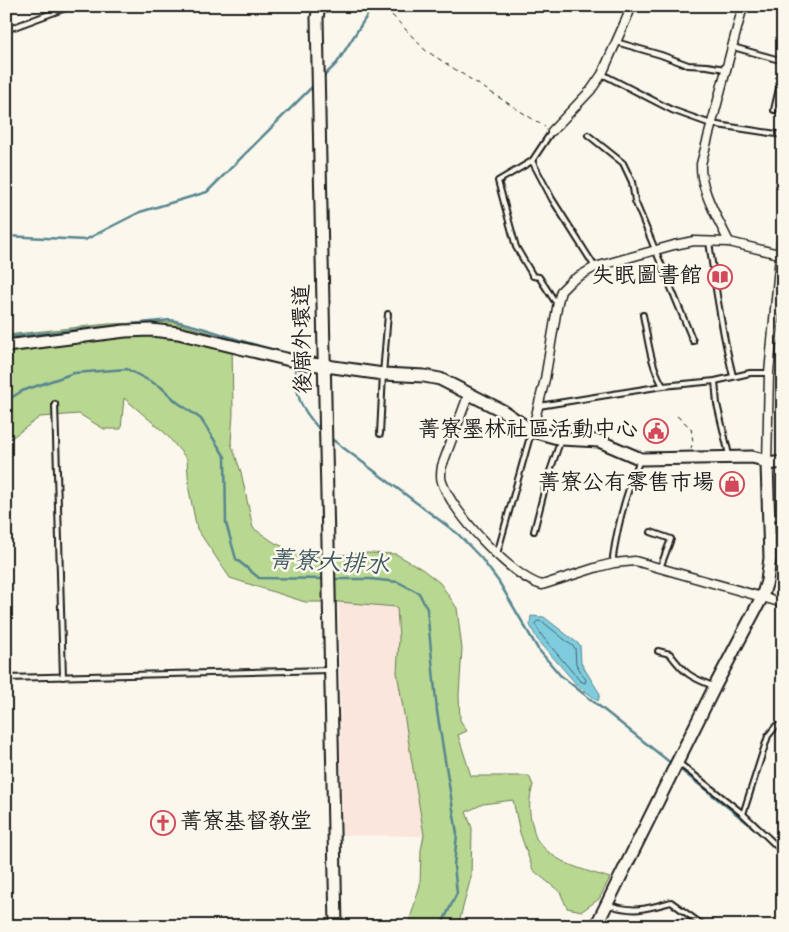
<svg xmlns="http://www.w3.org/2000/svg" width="789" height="932" viewBox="0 0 789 932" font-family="'Indie Flower','LXGW WenKai TC',sans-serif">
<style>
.built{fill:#fae6dc}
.green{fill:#b8d790;stroke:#6a7a56}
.water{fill:#7fccde;stroke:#578690}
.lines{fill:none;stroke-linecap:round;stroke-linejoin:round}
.shore{stroke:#44626a;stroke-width:1}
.stream{stroke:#578690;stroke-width:2.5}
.lane-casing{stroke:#1c1c1c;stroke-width:8}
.street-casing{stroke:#1c1c1c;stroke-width:11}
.secondary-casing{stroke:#1c1c1c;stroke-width:15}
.path{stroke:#1c1c1c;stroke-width:1;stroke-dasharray:5 4;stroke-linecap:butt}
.lane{stroke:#fbf7ec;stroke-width:4}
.street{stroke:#fbf7ec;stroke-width:8}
.secondary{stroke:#fbf7ec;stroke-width:11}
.labels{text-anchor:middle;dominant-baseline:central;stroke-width:5;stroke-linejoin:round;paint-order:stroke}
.poi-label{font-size:22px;fill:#1c1c1c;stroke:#fbf7ec;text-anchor:end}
.street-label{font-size:22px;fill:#1c1c1c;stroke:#fbf7ec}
.water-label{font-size:24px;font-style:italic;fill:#3f5a60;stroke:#fbf7ec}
</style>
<rect width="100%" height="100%" fill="#fbf7ec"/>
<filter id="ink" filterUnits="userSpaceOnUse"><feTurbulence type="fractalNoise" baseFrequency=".02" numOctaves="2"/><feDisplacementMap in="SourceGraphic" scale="10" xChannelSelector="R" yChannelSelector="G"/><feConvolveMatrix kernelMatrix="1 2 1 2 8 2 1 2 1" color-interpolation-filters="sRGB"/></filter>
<g filter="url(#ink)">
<path class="built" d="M339,602L397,607L399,638L397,672L424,836L342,835Z"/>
<path class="green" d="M173,322L232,339L233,414L231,443L241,472L253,528L275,543L306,557L368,553L396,554L422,569L440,583L457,608L462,649L459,695L460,720L467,731L458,735L471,776H529L533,785C529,800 528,811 533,827C534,832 535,838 538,841C555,864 585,870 610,878L599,899L582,911L567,908L560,892L533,870L520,833L513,800L483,804L466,812L472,828L471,877L458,926H408L420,885L421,850L424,835L397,672L399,639L397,607L339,602H305L230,578L197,529L189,490L187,459L165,433L124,398L121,429H104L79,414L40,417L6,442V335L108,324Z"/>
<path class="water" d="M531,616L544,617L580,645L581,663L600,694L598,701L577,685L537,639L530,625Z"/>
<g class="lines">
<path class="shore" d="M538,621L543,622L575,648L576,664L586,680L585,683L580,681L542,636L535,624Z"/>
<g class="stream">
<path d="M322,78L337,63L373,6"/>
<path d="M6,236L85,240L140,212L207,192L314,85"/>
<path d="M6,337L170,320C212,328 251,347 293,354"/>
<path d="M295,369C297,400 299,405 319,429"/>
<path d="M6,401L22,391L74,373L127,369L161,387L177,402L201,419L225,457L226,523L236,559L259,578L326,579"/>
<path d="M333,440L458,534L481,558L499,582L538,649L560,675L672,764"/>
<path d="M332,579H370L398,582L419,593L427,609L437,711L457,834L454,866L457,893L441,926"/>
<path d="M682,771L764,836"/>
</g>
<defs>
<g id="lane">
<path d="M6,30L71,6"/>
<path d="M616,42L661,55L688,65L707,66L725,69"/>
<path d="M733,47L783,61"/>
<path d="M602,74L672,110L711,124L783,135"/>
<path d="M774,110L783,71"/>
<path d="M552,131L532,161L498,181L516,247L533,276L539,277L554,300L557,302"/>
<path d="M588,135L623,163L632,182L635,201L693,341"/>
<path d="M532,161L552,199L595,267"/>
<path d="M709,241C715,286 722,332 733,376"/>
<path d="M643,315C648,339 650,364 663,386"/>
<path d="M715,381L717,404L729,455"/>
<path d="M55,404L63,677"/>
<path d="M539,406L663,386L715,381L750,373H769"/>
<path d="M380,434L383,374L388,314"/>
<path d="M770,517L783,518"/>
<path d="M534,531L547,480L560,442"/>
<path d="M651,532L671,539L660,568"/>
<path d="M497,554L531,433"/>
<path d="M614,563L613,557C618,522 626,492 640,460"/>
<path d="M658,651L670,654C685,674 690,677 713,686"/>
<path d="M6,678L329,670"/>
<path d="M680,764L743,814L783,852"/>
<path d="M743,814L768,736L776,726L783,727"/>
<path d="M609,905C635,913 646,909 671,902L704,926"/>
</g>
<g id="street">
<path d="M552,131L591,90L602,74L632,6"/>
<path d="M729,242C718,218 700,191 701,164L743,6"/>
<path d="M469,393L442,466C441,472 440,477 442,482C452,512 511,577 542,585L598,567L614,563L635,561L783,603"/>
<path d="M532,431L545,379L558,302L561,291L571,281L595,267L674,245L694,241L729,242L783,255"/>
<path d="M767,464L769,373L783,224"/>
</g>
<g id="secondary">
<path d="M319,6L317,18L336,926"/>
<path d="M6,346L125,331L151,330L178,333L298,362L383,374L424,376L440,379L503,411L532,431L561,439L599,441L641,459L752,457L760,459L767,464L783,462"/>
<path d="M596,926L715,686L762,597L767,581L770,558L767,464"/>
</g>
</defs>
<use href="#lane" class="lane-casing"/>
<use href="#street" class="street-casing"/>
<use href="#secondary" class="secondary-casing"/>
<g class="path">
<path d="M393,6L392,15L425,50L545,127"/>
<path d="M677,416L691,428L693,442L691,448"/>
</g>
<use href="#lane" class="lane"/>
<use href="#street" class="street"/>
<use href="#secondary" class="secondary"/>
</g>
</g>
<defs>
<symbol id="library-ring" viewBox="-11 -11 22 22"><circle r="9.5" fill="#fbf7ec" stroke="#d1495b" stroke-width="1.5"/><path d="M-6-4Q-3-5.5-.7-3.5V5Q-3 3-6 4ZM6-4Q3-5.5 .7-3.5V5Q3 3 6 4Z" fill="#d1495b"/></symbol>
<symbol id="civic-ring" viewBox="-11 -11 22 22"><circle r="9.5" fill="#fbf7ec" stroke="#d1495b" stroke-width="1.5"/><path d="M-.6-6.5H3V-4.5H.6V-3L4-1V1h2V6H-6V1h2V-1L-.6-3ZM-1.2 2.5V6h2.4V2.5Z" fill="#d1495b"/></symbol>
<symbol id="shop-ring" viewBox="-11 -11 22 22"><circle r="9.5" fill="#fbf7ec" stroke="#d1495b" stroke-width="1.5"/><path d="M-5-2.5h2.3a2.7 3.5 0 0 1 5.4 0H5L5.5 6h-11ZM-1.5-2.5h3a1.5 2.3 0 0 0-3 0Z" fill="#d1495b"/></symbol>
<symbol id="church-ring" viewBox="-11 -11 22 22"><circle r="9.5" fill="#fbf7ec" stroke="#d1495b" stroke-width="1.5"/><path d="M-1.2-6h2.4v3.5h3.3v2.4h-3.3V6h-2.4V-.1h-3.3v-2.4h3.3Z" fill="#d1495b"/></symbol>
</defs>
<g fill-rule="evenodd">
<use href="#library-ring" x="706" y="263" width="28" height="28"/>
<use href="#civic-ring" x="642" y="417" width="28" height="28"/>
<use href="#shop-ring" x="718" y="470" width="28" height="28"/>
<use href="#church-ring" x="149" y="809" width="28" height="28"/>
</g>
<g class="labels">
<g class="poi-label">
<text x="702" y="277">失眠圖書館</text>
<text x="638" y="431">菁寮墨林社區活動中心</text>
<text x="714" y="484">菁寮公有零售市場</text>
<text x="180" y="823" text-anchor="start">菁寮基督教堂</text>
</g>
<g class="street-label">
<text transform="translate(304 339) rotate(-91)">後廍外環道</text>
</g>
<g class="water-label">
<text transform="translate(329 564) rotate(3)">菁寮大排水</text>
</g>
</g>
<rect width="789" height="932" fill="none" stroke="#fbf7ec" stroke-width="25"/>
<rect x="12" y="12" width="764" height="907" fill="none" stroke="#1c1c1c" stroke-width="2" filter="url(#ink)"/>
</svg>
